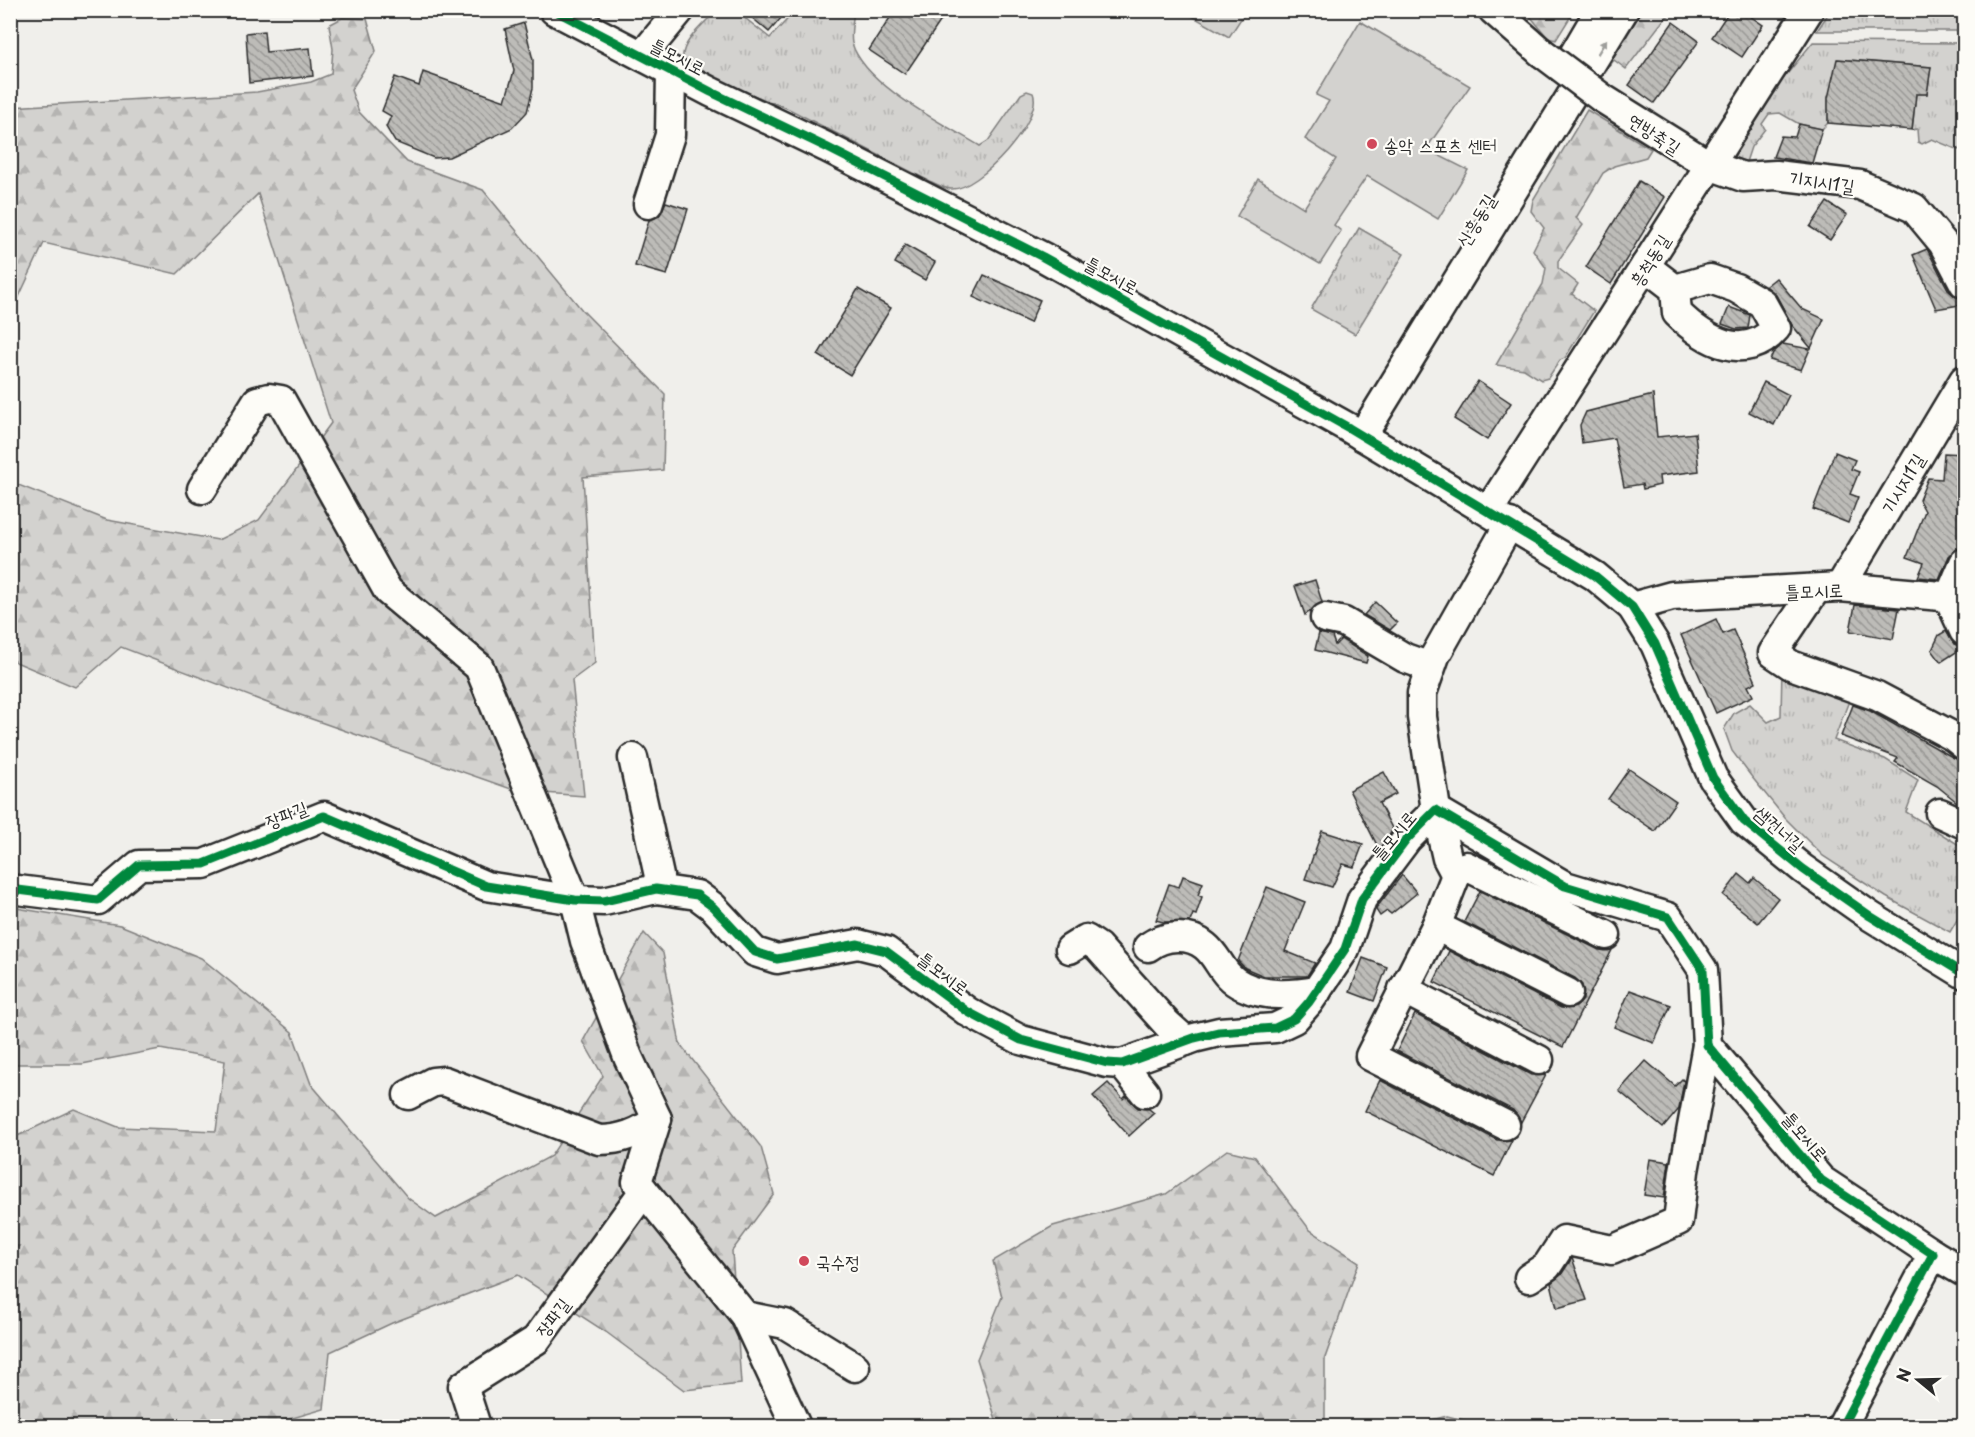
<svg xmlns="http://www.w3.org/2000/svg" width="1975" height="1437" viewBox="0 0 1975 1437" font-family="'Playpen Sans','Poor Story',sans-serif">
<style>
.grass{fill:url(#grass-tufts);stroke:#7f7e7d;stroke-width:1.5}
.forest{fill:url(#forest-firs);stroke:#7f7e7d;stroke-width:1.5}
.green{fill:#d3d2cf;stroke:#7f7e7d;stroke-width:1.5}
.building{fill:url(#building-back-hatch);stroke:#2b2b2b;stroke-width:1.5}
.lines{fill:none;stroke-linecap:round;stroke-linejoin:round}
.minor-casing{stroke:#2b2b2b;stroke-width:33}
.minor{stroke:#fdfcf7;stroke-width:28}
.minor-bridge-casing{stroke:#2b2b2b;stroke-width:33;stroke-linecap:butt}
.minor-bridge{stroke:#fdfcf7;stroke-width:28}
.cycleway-casing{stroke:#fdfcf7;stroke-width:13}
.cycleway{stroke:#00873e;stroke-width:9}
.oneway{fill:#9e9e9b}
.poi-dot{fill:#d1495b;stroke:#fdfcf7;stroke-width:2}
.labels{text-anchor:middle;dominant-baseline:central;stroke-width:4.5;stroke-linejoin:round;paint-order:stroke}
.street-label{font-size:18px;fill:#2b2b2b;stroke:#fdfcf7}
.poi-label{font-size:18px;fill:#2b2b2b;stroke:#fdfcf7;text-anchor:start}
</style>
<defs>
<pattern id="grass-tufts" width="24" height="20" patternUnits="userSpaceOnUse" patternTransform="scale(1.5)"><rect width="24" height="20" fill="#d3d2cf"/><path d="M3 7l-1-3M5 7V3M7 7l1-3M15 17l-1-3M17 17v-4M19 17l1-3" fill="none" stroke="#b5b4b2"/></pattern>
<pattern id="forest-firs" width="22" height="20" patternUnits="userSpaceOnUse" patternTransform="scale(1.5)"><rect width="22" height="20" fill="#d3d2cf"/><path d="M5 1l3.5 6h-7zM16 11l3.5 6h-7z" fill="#b5b4b2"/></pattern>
<pattern id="building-back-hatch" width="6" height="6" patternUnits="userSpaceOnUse" patternTransform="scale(1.5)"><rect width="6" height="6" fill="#bdbcb8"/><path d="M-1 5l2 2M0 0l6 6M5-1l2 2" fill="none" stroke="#9a9996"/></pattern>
</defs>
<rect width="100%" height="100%" fill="#f0efeb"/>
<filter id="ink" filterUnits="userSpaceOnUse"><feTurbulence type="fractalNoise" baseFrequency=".0167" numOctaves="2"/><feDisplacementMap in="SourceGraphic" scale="12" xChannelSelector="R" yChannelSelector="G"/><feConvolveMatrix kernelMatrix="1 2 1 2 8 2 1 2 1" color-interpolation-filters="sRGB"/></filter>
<g filter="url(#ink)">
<g class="grass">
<path d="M716,11H736L770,38L795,11H854C853,20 850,34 852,43C864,85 944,124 980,146L988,141L1021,94L1027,91L1033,93C1044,119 979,191 951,189C944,189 935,183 929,181L789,109L725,84L683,60C680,42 705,23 716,11Z"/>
<path d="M1830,11H1964V31H1817Z"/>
<path d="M1813,42L1964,43V146L1958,150L1932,139L1922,144L1918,142L1917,129L1912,130L1916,94H1927L1931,67L1838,59L1847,99L1828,97V123L1822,129L1799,124L1780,113L1769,114L1762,124L1765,129L1751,147L1743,171L1725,159L1766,100Z"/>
<path d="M1359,228L1404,254L1355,334L1311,309Z"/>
<path d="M1782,668L1852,693L1834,740L1885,759L1918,780L1906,812L1964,848V908L1950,932L1886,897L1823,856L1785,818L1751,776L1732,751L1724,729L1734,713L1750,704L1768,722L1781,716Z"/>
</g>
<g class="forest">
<path d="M1526,11H1574L1556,40L1548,38Z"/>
<path d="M1642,11H1676L1665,18L1626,69L1614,60L1599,80L1598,76Z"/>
<path d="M342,18L367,19L376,51L351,90L359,112L407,162L483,190L582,310L665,394L663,470L583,477L595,663L572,680L584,796L517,791L286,710L121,647L75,687L11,660V482L107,520L218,540L259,520L331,423L258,194L177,274L44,243L11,314V107L257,92L311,82L331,74L333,49L329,25Z"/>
<path d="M1587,110L1651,149L1646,157L1614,166L1603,173L1576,218L1583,225L1558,261V268L1578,284L1572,294L1594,311L1565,358L1560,360L1548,378L1541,380L1524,369L1496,365L1543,284L1546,268L1533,250L1544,228L1531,211L1533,200Z"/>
<path d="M10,907L120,925L201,958L292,1032L311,1084L408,1198L436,1218L551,1156L603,1076L583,1041L644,933L663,953L680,1044L761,1147L774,1194L732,1251L741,1384L684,1390L606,1332L518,1275L392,1323L330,1352L324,1409L265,1426H11L10,1256L19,1246H11V1139L74,1109L118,1127L216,1131L225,1061L160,1049L82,1064H11Z"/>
<path d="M1227,1150L1255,1157L1310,1230L1359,1262L1325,1358V1426H998L977,1359L1002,1297L993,1261L1053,1226L1166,1194Z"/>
<path d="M1447,1416L1489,1426H1408Z"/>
</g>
<g class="green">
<path d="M1183,11L1246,10V11L1229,37Z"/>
<path d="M1360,21L1470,86L1426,149L1468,170L1438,219L1367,176L1334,225L1341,231L1320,264L1237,216L1258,179L1304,208L1336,159L1305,139L1329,101L1316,95Z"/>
</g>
<g class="building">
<path d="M743,10H788L769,32Z"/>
<path d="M895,10H948L905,74L869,50Z"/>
<path d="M1730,10H1741L1763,25L1742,57L1712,37Z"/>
<path d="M1673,22L1699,41L1654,103L1629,85Z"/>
<path d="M524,23L533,60V88L527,112L512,128L449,157L434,158L395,142L386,127L391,116L382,111L395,77L419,86L423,72L505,101L514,71L505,29Z"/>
<path d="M264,31L266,52L310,48L313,76L249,83L246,33Z"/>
<path d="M1837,59L1931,67L1927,94H1916L1912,130L1828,123V98Z"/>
<path d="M1799,124L1822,129L1812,163L1773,157L1781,136L1795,137Z"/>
<path d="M1639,181L1665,197L1611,284L1586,267Z"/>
<path d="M666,202L688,209L667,275L635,266L649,220L659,216Z"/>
<path d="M1827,202L1847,215L1830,240L1810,227Z"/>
<path d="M905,245L935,262L925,280L895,263Z"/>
<path d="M1927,249L1949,291L1956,297L1965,299V304L1936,309L1913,255Z"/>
<path d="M984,275L1040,300L1030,323L973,297Z"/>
<path d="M1776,278L1802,309L1824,319L1811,348L1792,325L1776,295L1766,286Z"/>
<path d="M858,289L891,308L850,375L818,355Z"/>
<path d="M1729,307L1750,315L1748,328L1736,329L1722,324Z"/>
<path d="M1783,344L1810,349L1801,370L1770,360L1773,353Z"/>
<path d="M1478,381L1511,403L1487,440L1454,419Z"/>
<path d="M1764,382L1789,395L1774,425L1749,412Z"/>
<path d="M1653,395L1657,437L1695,433L1699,471L1659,476L1660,485L1643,489L1642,484L1624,487L1614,438L1582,443L1580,425L1586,412Z"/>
<path d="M1835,452L1855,460L1851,469L1859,472L1850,494L1858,497L1848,523L1813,509Z"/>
<path d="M1944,453L1965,454V531L1959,548L1949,556L1939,579L1918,577L1924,563L1907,557L1925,511L1919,500L1928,478L1942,479Z"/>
<path d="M1315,580L1322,602L1305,615L1295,586Z"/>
<path d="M1375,602L1397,623L1390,630L1364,615Z"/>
<path d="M1855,605L1899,609L1893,639L1850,631Z"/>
<path d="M1716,619L1723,634L1733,630L1756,682L1748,686L1753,696L1716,713L1681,635Z"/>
<path d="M1946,631L1954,644L1964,647L1941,662L1932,650L1939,635Z"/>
<path d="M1319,633L1332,636L1335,645L1341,639L1368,656L1366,663L1315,650Z"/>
<path d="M1853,705L1870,711L1954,758L1965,761V792L1957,802L1937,786L1895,762L1898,758L1841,736Z"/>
<path d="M1629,769L1676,801L1655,831L1608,799Z"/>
<path d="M1384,772L1396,794L1379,803L1393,830L1379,849L1349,790Z"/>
<path d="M1322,831L1363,844L1354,867L1343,864L1332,887L1305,879Z"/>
<path d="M1739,874L1750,883L1754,878L1778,898L1758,923L1723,895Z"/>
<path d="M1402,875L1417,893L1391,914L1387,911L1380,916L1376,910L1377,907Z"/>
<path d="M1183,876L1203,883L1198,895L1202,897L1196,915L1193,914L1190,922H1163L1156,920L1169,884L1179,887Z"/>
<path d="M1267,887L1305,902L1285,951L1315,963L1307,976H1264L1245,968L1238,961Z"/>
<path d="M1480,891L1599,950H1612L1563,1047L1434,982L1449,951L1561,1008L1576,1007L1583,1000L1582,985L1575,978L1464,922Z"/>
<path d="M1363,958L1387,967L1374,1001L1350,992Z"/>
<path d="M1630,990L1671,1005L1654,1043L1614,1027Z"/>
<path d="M1415,1014L1531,1075H1546L1521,1122L1513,1110L1397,1051Z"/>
<path d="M1646,1061L1675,1086L1682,1079L1684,1081L1679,1109L1663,1128L1619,1091Z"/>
<path d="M1380,1080L1497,1140H1512L1494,1176L1365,1111Z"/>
<path d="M1108,1083L1123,1099L1126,1096L1138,1108L1149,1109L1154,1113L1129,1136L1093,1096Z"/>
<path d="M1650,1159L1669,1162L1664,1198L1644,1195Z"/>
<path d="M1572,1258L1587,1300L1557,1308L1551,1283L1561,1275Z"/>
</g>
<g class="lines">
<defs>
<g id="minor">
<path d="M554,10L711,92L826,147L1043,257L1349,428L1595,576L1632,607L1655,644L1713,778L1744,821L1803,869L1870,916L1964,974"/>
<path d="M1493,10L1541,52"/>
<path d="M642,56L680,10"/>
<path d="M1566,68L1600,10"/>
<path d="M1602,98L1709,165L1743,177L1776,175L1860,185L1914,208L1943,243L1964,283"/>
<path d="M648,204L670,135L671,71"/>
<path d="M1645,266L1675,289L1677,313C1704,340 1745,364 1776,328L1762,303L1736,288L1710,279L1675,289"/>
<path d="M1362,436L1624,10"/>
<path d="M202,489L257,401L269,398L281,400L388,591L479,667L575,900L585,941L628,1057L657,1119L637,1182L644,1191L536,1340L463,1386L476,1426"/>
<path d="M1489,510L1809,10"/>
<path d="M1510,523L1435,656L1422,693V717L1436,810L1447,858L1456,875L1466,866L1606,935"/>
<path d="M1964,563L1949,598L1964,631"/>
<path d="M1840,587L1964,380"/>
<path d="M1816,589L1773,653L1791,665L1877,696L1954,737L1964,745"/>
<path d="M1632,607L1672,596L1840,587L1964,598"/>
<path d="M1325,618L1344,622L1405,658L1430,667"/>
<path d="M633,758L659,876L656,889"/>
<path d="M1940,813L1964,824"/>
<path d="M1456,875L1436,926L1370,1056L1505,1125"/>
<path d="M10,889L98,900L139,865L204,864L324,816L486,886L575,900L604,901L656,889L697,895L713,907L755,952L777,959L858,944L886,951L968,1012L1021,1040L1107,1063L1122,1064L1194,1038L1219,1032L1275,1028L1294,1019L1309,1002L1345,949L1362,899L1407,839L1436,810L1565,886L1668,917L1703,970L1707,1045L1821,1180L1933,1254L1842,1426"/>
<path d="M1436,926L1568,993"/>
<path d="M1148,947C1164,935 1189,933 1205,946C1220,958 1221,976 1243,986C1266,997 1292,995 1317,991"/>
<path d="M1070,949L1086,939L1098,947L1167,1024L1186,1041"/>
<path d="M1403,989L1539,1060"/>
<path d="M1122,1064L1145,1093"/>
<path d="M408,1095L433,1082L444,1081L599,1140C621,1140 640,1133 657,1119"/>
<path d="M644,1191L745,1316L796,1426"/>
<path d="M1933,1254L1964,1272"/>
<path d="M1529,1278L1547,1266L1564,1240L1612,1250L1678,1221L1684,1171L1707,1045"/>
<path d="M745,1316L785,1324L855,1367"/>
</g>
</defs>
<use href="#minor" class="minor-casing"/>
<use href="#minor" class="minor"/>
<defs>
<path id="minor-bridge" d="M1541,52L1602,98"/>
</defs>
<use href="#minor-bridge" class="minor-bridge-casing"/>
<use href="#minor-bridge" class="minor-bridge"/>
<defs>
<g id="cycleway">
<path d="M554,10L711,92L826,147L1043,257L1349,428L1595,576L1632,607L1655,644L1713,778L1744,821L1803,869L1870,916L1964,974"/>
<path d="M10,889L98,900L139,865L204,864L324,816L486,886L575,900L604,901L656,889L697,895L713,907L755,952L777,959L858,944L886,951L968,1012L1021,1040L1107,1063L1122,1064L1194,1038L1219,1032L1275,1028L1294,1019L1309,1002L1345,949L1362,899L1407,839L1436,810L1565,886L1668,917L1703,970L1707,1045L1821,1180L1933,1254L1842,1426"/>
</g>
</defs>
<use href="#cycleway" class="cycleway-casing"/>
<use href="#cycleway" class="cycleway"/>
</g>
<defs><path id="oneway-solid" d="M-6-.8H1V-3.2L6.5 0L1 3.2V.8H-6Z" transform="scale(1.5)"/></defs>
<use class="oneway" href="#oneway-solid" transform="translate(1602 47) rotate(-58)"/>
</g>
<g class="poi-dot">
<circle cx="1372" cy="144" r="6"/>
<circle cx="804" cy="1261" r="6"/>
</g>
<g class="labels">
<g class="street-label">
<text transform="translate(678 56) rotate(27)">틀모시로</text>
<text transform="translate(1655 133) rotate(33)">연방축길</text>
<text transform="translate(1822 181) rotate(8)">기지시1길</text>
<text transform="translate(1475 220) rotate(-59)">신흥동길</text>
<text transform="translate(1649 260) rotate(-58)">흥척동길</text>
<text transform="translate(1112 275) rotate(29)">틀모시로</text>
<text transform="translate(1902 483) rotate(-59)">기시지1길</text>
<text transform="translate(1814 590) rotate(-2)">틀모시로</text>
<text transform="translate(286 814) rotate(-22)">장파길</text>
<text transform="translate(1780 828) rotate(41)">샘건너길</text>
<text transform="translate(1393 835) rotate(-50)">틀모시로</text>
<text transform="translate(944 973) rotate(37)">틀모시로</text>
<text transform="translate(1806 1136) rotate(49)">틀모시로</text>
<text transform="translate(552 1317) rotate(-53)">장파길</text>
</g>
<g class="poi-label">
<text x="1384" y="144">송악 스포츠 센터</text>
<text x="816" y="1261">국수정</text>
</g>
</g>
<rect width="1975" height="1437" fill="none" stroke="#fdfcf7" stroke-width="36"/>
<rect x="18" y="18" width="1939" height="1401" fill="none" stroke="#2b2b2b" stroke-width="2" filter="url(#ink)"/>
<g transform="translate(1918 1380) rotate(289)" stroke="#fdfcf7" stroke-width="4.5" paint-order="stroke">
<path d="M0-4.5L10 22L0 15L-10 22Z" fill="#2b2b2b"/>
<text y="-9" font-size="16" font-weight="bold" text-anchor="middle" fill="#2b2b2b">N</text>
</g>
</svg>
